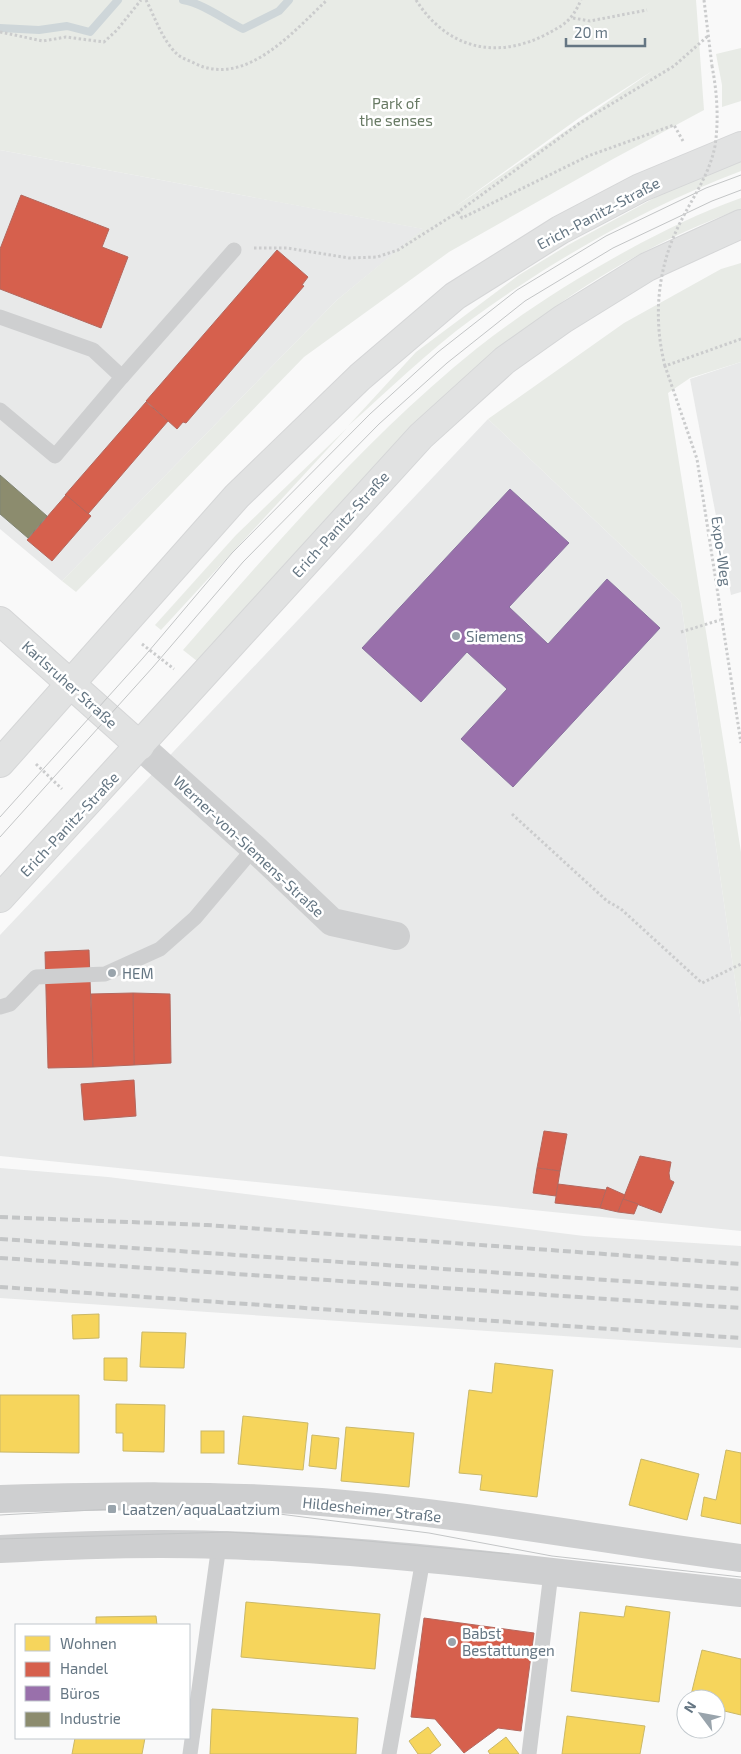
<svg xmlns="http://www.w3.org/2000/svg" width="741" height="1754" viewBox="0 0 741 1754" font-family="'Exo 2',sans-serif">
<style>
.built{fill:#e8e9e9}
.green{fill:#e8ebe6;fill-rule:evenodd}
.homes{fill:#f6d55c;stroke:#cab868}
.shops{fill:#d6604d;stroke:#b4675d}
.offices{fill:#9970ab;stroke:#89729f}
.industry{fill:#8c8c6e;stroke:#808574}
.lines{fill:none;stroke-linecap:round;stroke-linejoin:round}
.stream{stroke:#ced6d9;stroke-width:8}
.secondary-casing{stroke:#d5d6d7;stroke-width:30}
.path{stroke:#cbcccd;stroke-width:3;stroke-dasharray:2.5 2.5;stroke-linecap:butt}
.service{stroke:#cecfd0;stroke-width:15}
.minor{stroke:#cecfd0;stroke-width:28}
.tertiary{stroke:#cecfd0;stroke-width:28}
.secondary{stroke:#e1e2e2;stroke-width:28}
.tram{stroke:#c3c5c6;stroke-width:1}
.rail{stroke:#c3c5c6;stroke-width:4;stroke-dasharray:8 4;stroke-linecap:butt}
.path-bridge{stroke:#cbcccd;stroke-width:3;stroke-dasharray:2.5 2.5;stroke-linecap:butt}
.poi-dot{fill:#99a4ac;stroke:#fff;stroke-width:2}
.labels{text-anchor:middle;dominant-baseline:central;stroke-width:5;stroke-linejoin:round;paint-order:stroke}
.park-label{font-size:15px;fill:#687a64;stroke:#fff}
.street-label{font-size:15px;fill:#657683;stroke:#fff}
.poi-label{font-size:15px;fill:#657683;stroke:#fff;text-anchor:start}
</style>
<rect width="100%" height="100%" fill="#f9f9f9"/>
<g class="built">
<path d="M0,150L424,229L337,300L62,581L0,529Z"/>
<path d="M741,362V592L731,595L690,379Z"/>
<path d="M488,419L681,602L741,1022V1231L0,1156V935Z"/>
<path d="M0,1168L108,1177L584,1236L741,1246V1348L0,1298Z"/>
</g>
<g class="green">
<path d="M0,0H696L704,110L613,159L449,252L304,357L76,592L62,581L337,300L423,229L0,150ZM654,70L455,207L579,118Z"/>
<path d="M741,48V101L722,107V85L716,54Z"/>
<path d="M741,161V171C646,207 554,259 472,319C428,351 389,390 348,426L416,352L519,275L568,245L669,190Z"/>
<path d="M741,198V209C554,276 426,407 297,552C264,588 230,624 197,661L183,650C275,545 367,437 476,349C523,312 575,279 628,250C665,230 701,212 741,198Z"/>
<path d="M741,263V362L690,378L668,393L741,852V1022L681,602L488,419L624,323L721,269Z"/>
<path d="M347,428L161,630L155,625L236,535Z"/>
</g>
<g class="homes">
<path d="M99,1314V1338L73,1339L72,1315Z"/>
<path d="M142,1332L186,1333L184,1368L140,1367Z"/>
<path d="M104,1358H127V1381L104,1380Z"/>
<path d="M495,1363L553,1370L537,1497L480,1490L482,1475L459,1473L469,1390L492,1393Z"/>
<path d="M0,1395H79V1453L0,1452Z"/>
<path d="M116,1404L165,1405L164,1452L123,1451V1433H116Z"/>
<path d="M243,1416L308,1423L303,1470L238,1464Z"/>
<path d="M346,1427L414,1433L409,1487L341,1481Z"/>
<rect x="201" y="1431" width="23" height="22"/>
<path d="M312,1435L339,1438L336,1469L309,1466Z"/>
<path d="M726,1450L741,1453V1524L701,1516L704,1497L716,1500Z"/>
<path d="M641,1459L699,1474L687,1520L629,1505Z"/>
<path d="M246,1602L380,1614L375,1669L241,1657Z"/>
<path d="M626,1606L670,1612L659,1702L571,1691L580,1612L624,1617Z"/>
<path d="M156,1616L157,1625H96V1617Z"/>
<path d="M702,1650L741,1659V1715L716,1709V1699H690Z"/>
<path d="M212,1709L358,1718L356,1754H210Z"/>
<path d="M567,1716L645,1726L640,1754H562Z"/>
<path d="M428,1727L441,1745L430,1754H418L409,1741Z"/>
<path d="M506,1737L519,1754H490L488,1751Z"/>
<path d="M75,1738H145L142,1754H72Z"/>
</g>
<g class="shops">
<path d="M21,195L109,229L102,247L128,257L101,328L0,289V249Z"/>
<path d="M277,250L308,277L302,285L304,286L186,423L183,422L177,429L146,401Z"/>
<path d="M146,402L168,421L88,514L65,495Z"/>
<path d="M66,495L91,516L52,561L27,540Z"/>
<path d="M89,950L93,1067L48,1068L45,952Z"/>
<path d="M133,993L170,994L171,1063L134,1065Z"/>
<path d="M133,993L134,1065L93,1067L91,994Z"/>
<path d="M134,1080L136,1116L84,1120L81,1084Z"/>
<path d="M544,1131L567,1134L560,1171L537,1168Z"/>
<path d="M640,1156L671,1162L669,1173L670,1180L674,1182L661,1213L623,1199Z"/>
<path d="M537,1168L560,1171L556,1196L533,1193Z"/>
<path d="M558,1184L606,1190L600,1208L555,1203Z"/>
<path d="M607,1187L625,1195L618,1212L600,1208Z"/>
<path d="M623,1199L638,1204L634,1214L618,1212Z"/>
<path d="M424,1618L534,1633L521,1731L498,1728L464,1753L435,1719L411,1717Z"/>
</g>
<path class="offices" d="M510,489L569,543L509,607L548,644L607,579L660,628L513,787L461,739L507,689L467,652L421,702L362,648Z"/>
<path class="industry" d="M0,475L47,516L28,538L0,514Z"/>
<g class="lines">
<g class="stream">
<path d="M183,0C204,4 223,19 243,29L279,11L289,0"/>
<path d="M0,28L39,30L67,26L90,32L118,0"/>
</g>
<defs>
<g id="secondary">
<path d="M0,621L140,746"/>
<path d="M0,763L237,496L360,377L455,296L560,230L640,188L741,146"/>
<path d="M0,898L421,436L505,360L563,319L647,267L741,224"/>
</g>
</defs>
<use href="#secondary" class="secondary-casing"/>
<g class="path">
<path d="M146,0C155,17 162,40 177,54C181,58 188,60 194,63C245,89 294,31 327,0"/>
<path d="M416,0C446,47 493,60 543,36C564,25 571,22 581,0"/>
<path d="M704,0L712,66"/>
<path d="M573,18L590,21L647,10"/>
<path d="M0,32L43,41L66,37L104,42L117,30L141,0"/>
<path d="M458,212L462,218L588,156L674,125L683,141"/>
<path d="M254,248H287L349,258L377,257L398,250L458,212L580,123L674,66L709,35"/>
<path d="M741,339L665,366L697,459L741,743"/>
<path d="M681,632L720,620"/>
<path d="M142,644L174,669"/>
<path d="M36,764L62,789"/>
<path d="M512,814L607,901L621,909L702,983L741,964"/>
</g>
<g class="service">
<path d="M0,317L93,350L122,377L55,456L0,410"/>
<path d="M122,377L234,250"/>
<path d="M0,1007L10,1004L36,977L105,974L160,949L195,918L254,848"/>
<path d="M190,1754L219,1545"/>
<path d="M389,1754L423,1559"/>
<path d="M529,1754L551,1573"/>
</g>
<path class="minor" d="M140,746L254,848L332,922L396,936"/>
<g class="tertiary">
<path d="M0,1499C107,1496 214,1494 321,1502C462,1513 601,1540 741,1558"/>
<path d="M0,1549C73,1545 146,1542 219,1545C393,1550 568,1575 741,1593"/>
</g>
<use href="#secondary" class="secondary"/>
<g class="tram">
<path d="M0,817L143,658L232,553L370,414L438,352L517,290L606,236L706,188L741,175"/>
<path d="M0,837L153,667L243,562L379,424L447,363L525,301L613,248L712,201L741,190"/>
<path d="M0,1515L112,1509L232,1508L429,1533L552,1556L741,1577"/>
<path d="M0,1539L227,1532L345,1539L509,1554"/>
</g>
<g class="rail">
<path d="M0,1217L207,1225L741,1264"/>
<path d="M0,1239L741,1289"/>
<path d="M0,1258L741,1308"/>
<path d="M0,1287L741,1338"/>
</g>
<path class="path-bridge" d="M665,366C653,319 657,269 679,225C692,198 709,176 715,146C719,119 717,92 712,66"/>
</g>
<g class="poi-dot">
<circle cx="456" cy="636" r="5"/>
<circle cx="112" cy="973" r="5"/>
<rect x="107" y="1504" width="10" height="10" rx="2.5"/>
<circle cx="452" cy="1642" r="5"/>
</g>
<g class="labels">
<g class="park-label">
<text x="396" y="103">Park of<tspan x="396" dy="17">the senses</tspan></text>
</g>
<g class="street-label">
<text transform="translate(598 213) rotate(-28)">Erich-Panitz-Straße</text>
<text transform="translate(340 524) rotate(-48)">Erich-Panitz-Straße</text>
<text transform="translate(722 551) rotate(82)">Expo-Weg</text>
<text transform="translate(70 684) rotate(42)">Karlsruher Straße</text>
<text transform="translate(69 824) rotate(-47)">Erich-Panitz-Straße</text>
<text transform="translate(249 846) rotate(43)">Werner-von-Siemens-Straße</text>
<text transform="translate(372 1509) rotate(6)">Hildesheimer Straße</text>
</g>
<g class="poi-label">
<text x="466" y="636">Siemens</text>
<text x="122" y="973">HEM</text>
<text x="122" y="1509">Laatzen/aquaLaatzium</text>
<text x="462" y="1633">Babst<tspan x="462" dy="17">Bestattungen</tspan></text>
</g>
</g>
<rect x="15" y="1624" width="175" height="115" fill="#ffffff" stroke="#c1c8cd"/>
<rect x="25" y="1636" width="25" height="15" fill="#f6d55c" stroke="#c1c8cd"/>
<text x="60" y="1649" font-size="15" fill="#657683">Wohnen</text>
<rect x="25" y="1662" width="25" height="15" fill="#d6604d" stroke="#c1c8cd"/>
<text x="60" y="1674" font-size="15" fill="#657683">Handel</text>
<rect x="25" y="1686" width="25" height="15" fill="#9970ab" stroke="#c1c8cd"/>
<text x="60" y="1699" font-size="15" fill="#657683">Büros</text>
<rect x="25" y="1712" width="25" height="15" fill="#8c8c6e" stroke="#c1c8cd"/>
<text x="60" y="1724" font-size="15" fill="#657683">Industrie</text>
<g transform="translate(701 1714) rotate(302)"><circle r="24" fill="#ffffff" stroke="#c1c8cd"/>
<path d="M0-4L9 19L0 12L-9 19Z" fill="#99a4ac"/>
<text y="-8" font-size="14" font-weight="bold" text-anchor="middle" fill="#657683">N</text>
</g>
<path d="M566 38v8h79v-8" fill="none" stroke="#657683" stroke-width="2.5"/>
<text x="574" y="38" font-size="15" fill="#657683" stroke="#ffffff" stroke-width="4" paint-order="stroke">20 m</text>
</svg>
